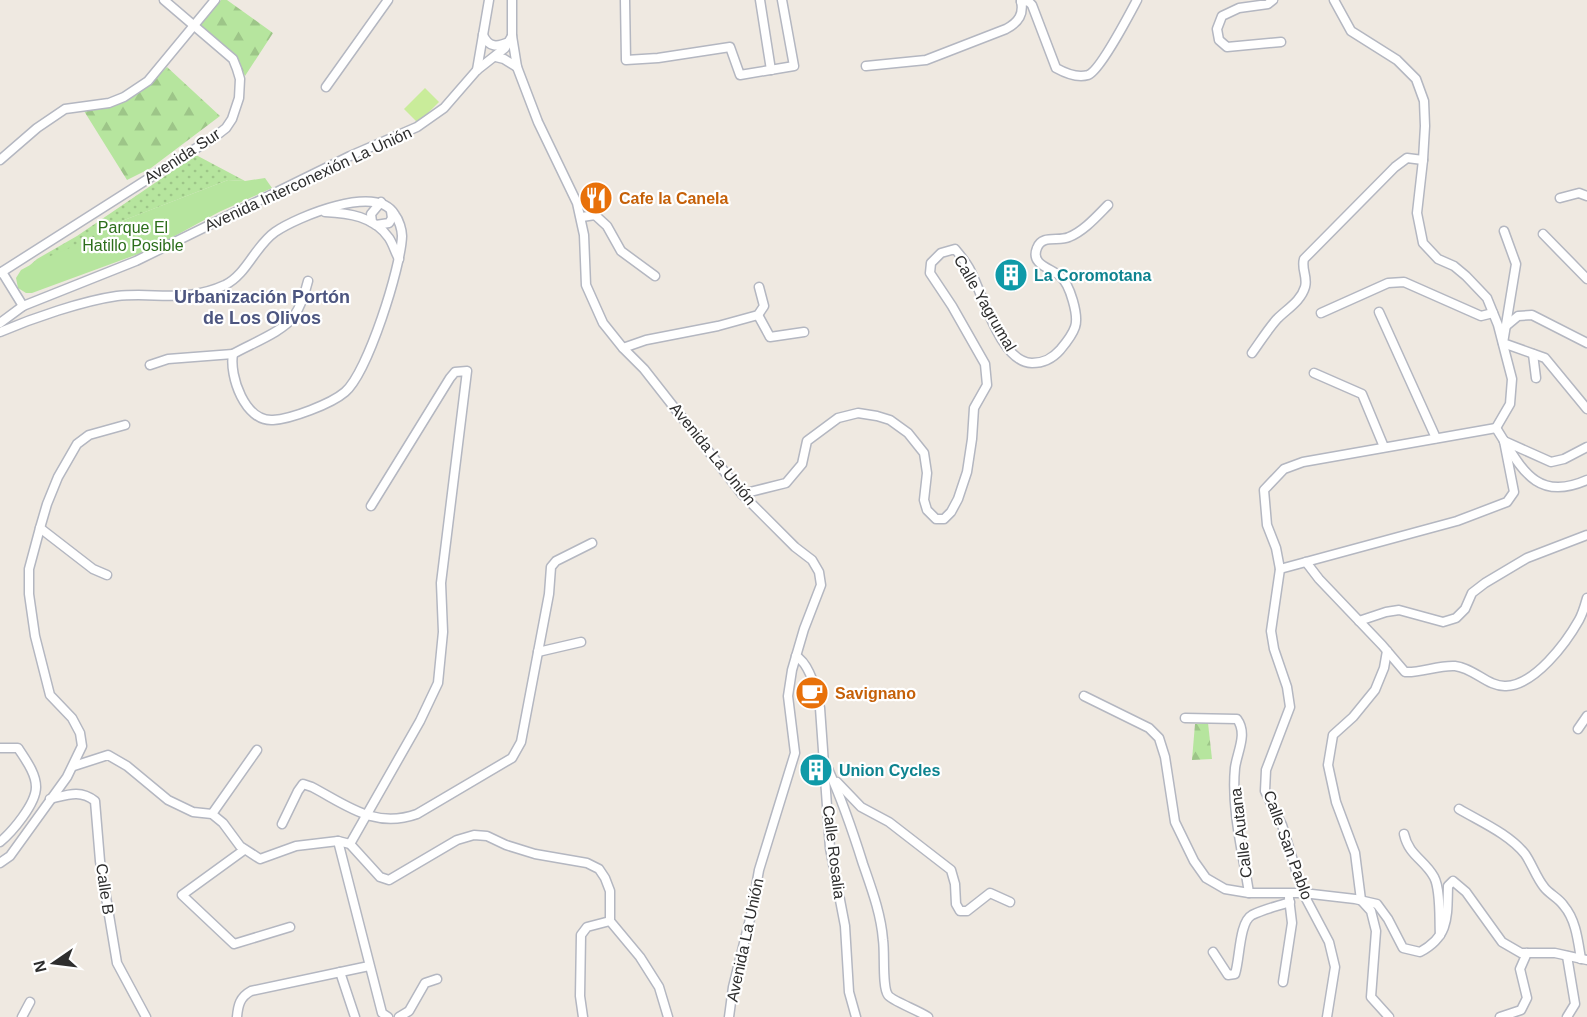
<svg xmlns="http://www.w3.org/2000/svg" width="1587" height="1017" viewBox="0 0 1587 1017" font-family="Helvetica,sans-serif">
<style>
.grass{fill:url(#grass-dots)}
.forest{fill:url(#forest-firs)}
.park{fill:#b6e59e}
.pitch{fill:#c9ec9a}
.lines{fill:none;stroke-linecap:round;stroke-linejoin:round}
.minor-casing{stroke:#b4b7c1;stroke-width:11}
.minor{stroke:#fff;stroke-width:8}
.labels{text-anchor:middle;dominant-baseline:central;stroke-width:4.5;stroke-linejoin:round;paint-order:stroke}
.street-label{font-size:16px;fill:#2e2e2e;stroke:#fff}
.food-label{font-size:16px;font-weight:bold;fill:#c56008;stroke:#fff;text-anchor:start}
.park-label{font-size:16px;fill:#2c6e1b;stroke:#fff}
.culture-label{font-size:16px;font-weight:bold;fill:#0d838f;stroke:#fff;text-anchor:start}
.neighbourhood-label{font-size:18px;font-weight:bold;fill:#4d5680;stroke:#fff}
</style>
<defs>
<pattern id="grass-dots" width="8" height="8" patternUnits="userSpaceOnUse" patternTransform="scale(1.5)"><rect width="8" height="8" fill="#b6e59e"/><path d="M2 2h.1M6 6h.1" fill="none" stroke="#9dc588" stroke-width="1.8" stroke-linecap="round"/></pattern>
<pattern id="forest-firs" width="22" height="20" patternUnits="userSpaceOnUse" patternTransform="scale(1.5)"><rect width="22" height="20" fill="#b6e59e"/><path d="M5 1l3.5 6h-7zM16 11l3.5 6h-7z" fill="#9dc588"/></pattern>
</defs>
<rect width="100%" height="100%" fill="#efe9e1"/>
<path class="grass" d="M196,155L245,181L228,180L140,214L119,222L108,231L84,243L29,266L37,259L77,236Z"/>
<g class="forest">
<path d="M221,0H227L273,33L245,76L235,57L199,25Z"/>
<path d="M167,67L220,116L151,168L127,180L84,111C128,107 136,96 167,67Z"/>
<path d="M1208,723L1212,759L1192,760L1195,724Z"/>
</g>
<path class="park" d="M265,178L272,188L219,212L149,250L32,293H26L18,288L16,278L21,270C53,252 89,244 119,222L228,180L245,181Z"/>
<path class="pitch" d="M425,88L439,102L418,123L404,109Z"/>
<g class="lines">
<defs>
<g id="minor">
<path d="M512,0V36L517,67L538,122L577,203L584,235L586,285L603,323L623,348L644,369L742,494L795,547L812,560L819,572L821,585L804,629L792,670L788,696L795,753L759,870L751,915L733,987L729,1017"/>
<path d="M625,0L626,60L658,58L730,47L740,75L794,66L782,0"/>
<path d="M760,0L771,70"/>
<path d="M1273,0L1268,4L1239,8L1222,16L1217,29L1219,40L1227,47L1281,42"/>
<path d="M1334,0L1351,31L1397,60L1416,79L1424,101L1425,126L1423,160L1417,213L1423,243L1438,259L1454,266L1466,276L1487,298L1498,325L1512,379L1510,404L1496,428"/>
<path d="M1021,2L1028,1L1032,5L1056,68C1065,73 1078,78 1088,75C1100,71 1130,13 1137,0"/>
<path d="M483,35C489,48 497,47 509,42"/>
<path d="M496,57L504,59L517,67"/>
<path d="M866,66L926,60L1006,29C1019,22 1024,14 1021,0"/>
<path d="M477,70L489,0"/>
<path d="M326,87L388,0"/>
<path d="M0,160L37,128L65,109L109,103L124,97L148,81L215,0"/>
<path d="M1560,198L1579,193L1587,196"/>
<path d="M325,212C348,213 374,216 389,238C393,244 395,252 399,259"/>
<path d="M582,217L595,215L607,226L621,251L655,276"/>
<path d="M372,222L371,214L381,202"/>
<path d="M376,225L389,223L392,218L391,211"/>
<path d="M1504,231L1516,264L1503,343L1545,358L1587,409"/>
<path d="M1543,234L1587,279"/>
<path d="M2,272L23,306"/>
<path d="M0,273L217,135L226,128L232,119L239,98L240,79L237,69L233,59L164,0"/>
<path d="M1379,312L1436,438"/>
<path d="M1321,313L1388,283L1404,282L1481,316L1493,313"/>
<path d="M758,315L770,337L804,332"/>
<path d="M0,323L23,306L136,261L350,156L417,127L444,108L477,70L505,48L512,36"/>
<path d="M1506,326L1518,316L1532,315L1587,343"/>
<path d="M0,332C33,318 82,301 117,296C156,292 186,303 225,285C247,274 255,246 275,232C297,217 377,183 395,215C399,220 402,230 402,236C401,267 368,372 345,392C331,404 291,419 273,420C245,422 229,376 233,354C250,344 283,332 294,316C301,306 305,293 308,281"/>
<path d="M623,348L646,340L718,326L758,315L764,306L759,287"/>
<path d="M1252,353C1260,342 1268,329 1277,319C1287,309 1301,301 1305,287C1308,277 1301,269 1304,259L1395,167L1407,158L1423,160"/>
<path d="M1533,354L1536,378"/>
<path d="M150,365L168,359L233,354"/>
<path d="M1314,373L1362,394L1384,447"/>
<path d="M1496,428C1521,467 1535,503 1587,480"/>
<path d="M1504,441L1551,462L1564,459L1587,447"/>
<path d="M742,494L786,483L802,464L807,441L838,418L858,413L877,416L890,420L908,433L924,453L927,473L924,500L927,510L936,519H944L951,512L958,499L967,472L972,439L974,408L987,385L985,364L952,306L930,273L931,263L941,253L955,249C960,255 965,261 969,268C982,291 1000,363 1032,363C1044,363 1052,359 1060,350C1065,344 1072,336 1075,327C1079,316 1070,284 1060,276C1051,268 1030,265 1037,248C1042,234 1059,242 1069,237C1084,231 1097,216 1108,205"/>
<path d="M40,528L93,569L107,575"/>
<path d="M1306,562L1319,579L1382,645L1405,672C1421,673 1438,665 1455,666C1474,668 1488,687 1506,686C1535,685 1566,643 1579,620C1583,613 1585,605 1587,598"/>
<path d="M1280,569L1457,521L1507,502L1514,492L1504,441"/>
<path d="M1359,621L1386,612L1399,610L1443,622L1456,618L1465,609L1472,593L1485,583L1527,558L1587,535"/>
<path d="M1387,651L1384,668L1375,690L1353,717L1333,735L1328,765L1336,802L1355,853L1361,900L1371,911L1376,931L1371,997L1389,1017"/>
<path d="M538,652L581,642"/>
<path d="M796,656C810,664 817,693 820,708L830,848L845,926L849,992L856,1017"/>
<path d="M1084,696L1149,728L1159,738L1165,757L1175,822L1194,861L1206,878L1225,889L1249,893H1303L1355,899L1377,904L1388,919L1403,948L1420,952C1450,936 1447,916 1448,886L1453,881L1466,892L1502,942L1521,953H1555L1587,960"/>
<path d="M1185,718L1237,719C1248,734 1237,752 1235,768C1231,809 1243,853 1249,893"/>
<path d="M1578,729L1587,716"/>
<path d="M0,748H18C25,759 36,773 36,787C36,804 12,832 0,842"/>
<path d="M74,766L108,755L127,766L168,800L193,812L212,814L223,823L240,846L260,859L296,846L338,841L350,844L380,877L389,880L457,840L474,835L487,836L506,845L535,854L587,863L599,869L605,878L610,891V921L640,957L659,987L668,1017"/>
<path d="M828,769C842,800 853,832 863,864C872,890 881,914 883,940C885,953 882,987 888,995C892,1001 918,1010 928,1017"/>
<path d="M837,782L861,807L889,822L951,870L955,884L956,904L960,911H967L990,893L1010,902"/>
<path d="M50,799C67,795 80,789 95,801L100,861L117,963L146,1017"/>
<path d="M1459,809C1481,822 1509,834 1525,854C1532,864 1536,877 1544,887C1549,894 1559,898 1564,906C1576,920 1578,941 1581,959"/>
<path d="M212,814L257,750"/>
<path d="M282,824L298,791L303,784L312,787C348,806 375,829 417,814L512,758L521,742L549,594L551,567L556,561L592,543"/>
<path d="M1404,834C1409,856 1424,859 1434,877C1441,890 1439,919 1440,935"/>
<path d="M338,841L382,1013L388,1017"/>
<path d="M350,844L420,721L438,683L443,632L441,583L467,371L455,372L450,378L371,506"/>
<path d="M244,850L182,895L234,944L290,927"/>
<path d="M0,863L10,856L67,777L82,746L80,733L72,718L50,695L35,636L29,594V569L40,528L47,504L58,477L77,444L89,435L125,425"/>
<path d="M1213,952L1228,975L1235,974C1240,959 1239,922 1252,915C1264,909 1278,906 1290,902"/>
<path d="M1567,956L1575,1004L1567,1017"/>
<path d="M340,972L355,1017"/>
<path d="M1283,982L1292,923L1289,898"/>
<path d="M22,1017L30,1002"/>
<path d="M237,1017C238,1005 240,997 251,991L369,966"/>
<path d="M399,1017L409,1011L425,983L437,979"/>
<path d="M583,1017L580,996L581,935L587,927L610,921"/>
<path d="M1327,1017L1335,967L1329,942L1303,893L1282,825L1265,791L1266,770L1290,707L1287,687L1274,649L1271,631L1280,569L1276,548L1267,525L1264,490L1284,469L1303,462L1496,428"/>
<path d="M1500,1017L1521,1010L1527,998L1520,969L1527,953"/>
</g>
</defs>
<use href="#minor" class="minor-casing"/>
<use href="#minor" class="minor"/>
</g>
<defs>
<symbol id="restaurant-disc" viewBox="-11 -11 22 22"><circle r="9.5" fill="#e8710a" stroke="#fff"/><path d="M-5-6h1v4h1v-4h1v4h1v-4h1v5L-1.5 .5V6h-2V.5L-5-1ZM5-6V6H3V1.5H1.5Q1.5-4 5-6Z" fill="#fff"/></symbol>
<symbol id="building-disc" viewBox="-11 -11 22 22"><circle r="9.5" fill="#0f9aa8" stroke="#fff"/><path d="M-4-6H4V6H1V3H-1V6H-4ZM-2.5-4.3h1.7v1.8h-1.7ZM.8-4.3h1.7v1.8H.8ZM-2.5-1h1.7V.8h-1.7ZM.8-1h1.7V.8H.8Z" fill="#fff"/></symbol>
<symbol id="cafe-disc" viewBox="-11 -11 22 22"><circle r="9.5" fill="#e8710a" stroke="#fff"/><path d="M-5.5-4.5H6V0H3Q3 3.5 0 3.5H-2.5Q-5.5 3.5-5.5 0ZM3-3.2v2h1.7v-2ZM-6 4.5H4V6H-6Z" fill="#fff"/></symbol>
</defs>
<g fill-rule="evenodd">
<use href="#restaurant-disc" x="577" y="179" width="38" height="38"/>
<use href="#building-disc" x="992" y="256" width="38" height="38"/>
<use href="#cafe-disc" x="793" y="674" width="38" height="38"/>
<use href="#building-disc" x="797" y="751" width="38" height="38"/>
</g>
<g class="labels">
<g class="street-label">
<text transform="translate(182 156) rotate(-33)">Avenida Sur</text>
<text transform="translate(308 179) rotate(-25)">Avenida Interconexión La Unión</text>
<text transform="translate(985 303) rotate(60)">Calle Yagrumal</text>
<text transform="translate(713 454) rotate(51)">Avenida La Unión</text>
<text transform="translate(1241 833) rotate(-97)">Calle Autana</text>
<text transform="translate(1288 845) rotate(70)">Calle San Pablo</text>
<text transform="translate(834 852) rotate(83)">Calle Rosalia</text>
<text transform="translate(105 889) rotate(82)">Calle B</text>
<text transform="translate(745 940) rotate(-78)">Avenida La Unión</text>
</g>
<g class="food-label">
<text x="619" y="198">Cafe la Canela</text>
<text x="835" y="693">Savignano</text>
</g>
<g class="park-label">
<text x="133" y="227">Parque El<tspan x="133" dy="18">Hatillo Posible</tspan></text>
</g>
<g class="culture-label">
<text x="1034" y="275">La Coromotana</text>
<text x="839" y="770">Union Cycles</text>
</g>
<g class="neighbourhood-label">
<text x="262" y="297">Urbanización Portón<tspan x="262" dy="21">de Los Olivos</tspan></text>
</g>
</g>
<g transform="translate(54 963) rotate(256)" stroke="#ffffff" stroke-width="4.5" paint-order="stroke">
<path d="M0-4.5L10 22L0 15L-10 22Z" fill="#2e2e2e"/>
<text y="-9" font-size="16" font-weight="bold" text-anchor="middle" fill="#2e2e2e">N</text>
</g>
</svg>
